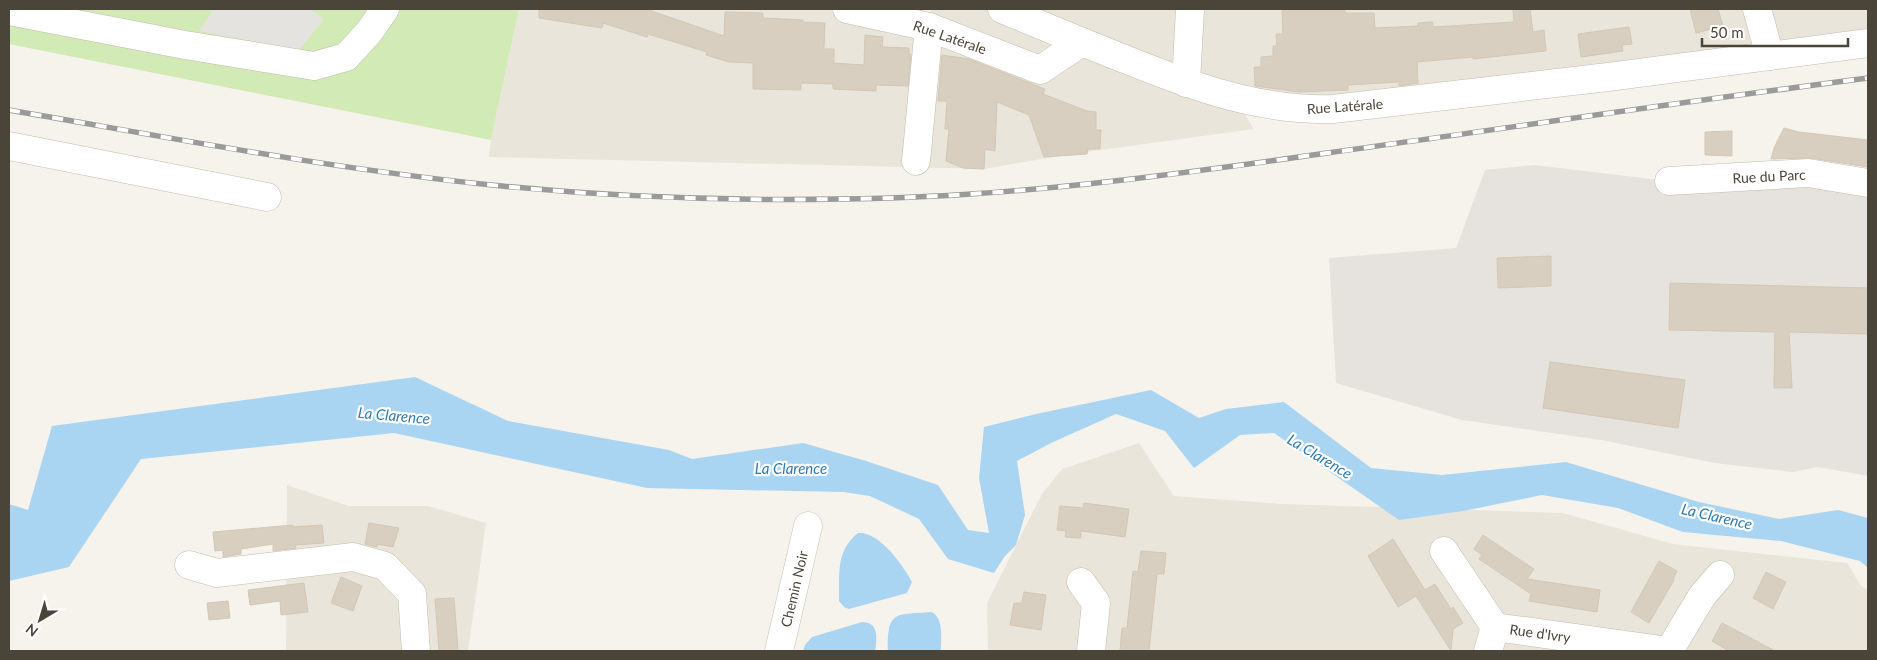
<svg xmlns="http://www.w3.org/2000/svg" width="1877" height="660" viewBox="0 0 1877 660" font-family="Lato,sans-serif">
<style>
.residential{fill:#eae5da}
.industrial{fill:#e6e2dd}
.green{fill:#d2eab5}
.parking{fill:#e5e3e0}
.water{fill:#a9d4f2}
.building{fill:#d8cfc1;stroke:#d3c7b4}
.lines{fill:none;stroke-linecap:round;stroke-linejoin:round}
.minor-casing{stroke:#c2bbae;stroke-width:29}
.minor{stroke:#fff;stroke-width:28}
.rail-casing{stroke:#9a9a9a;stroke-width:5.5}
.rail{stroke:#fff;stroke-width:4;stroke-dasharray:11;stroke-linecap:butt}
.labels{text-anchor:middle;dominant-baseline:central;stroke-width:4.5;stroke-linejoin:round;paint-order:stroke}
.street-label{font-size:14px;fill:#4b4439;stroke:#fff}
.water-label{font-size:15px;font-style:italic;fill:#2e7ab2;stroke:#fff}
</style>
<rect width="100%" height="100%" fill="#f6f3ec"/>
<g class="residential">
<path d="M519,9H827L919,25L933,9H1868V43L1333,109L1235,99L1254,129L1065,155L984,169L489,157L491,140Z"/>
<path d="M1139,443L1174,496L1284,504L1563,513L1673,544L1847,563L1861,586L1868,590V651H988L987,603L1042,494L1062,469Z"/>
<path d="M287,485L349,506H428L486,523L468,651H286Z"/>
</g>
<path class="industrial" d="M1534,165L1669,181L1868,183V476L1818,467L1792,472L1715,463L1601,440L1462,420L1336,383L1329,258L1456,248L1485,170Z"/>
<path class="green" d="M9,9H519L491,140L9,44Z"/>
<path class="parking" d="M214,9H310L324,19L299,50L199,31Z"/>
<g class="water">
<path d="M415,377L508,421L669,450L692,459L803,443L866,461L938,485L968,530L989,533L979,478L984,427L1036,414L1151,390L1199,418L1226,409L1284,402L1371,468L1442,475L1566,462L1699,502L1779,519L1838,510L1868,518V568L1860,561L1781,541L1683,532L1618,508L1542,495L1463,511L1399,520L1274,433L1240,435L1194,468L1165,431L1116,414L1051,443L1017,461L1025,515L1016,545L1005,556L994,573L948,559L919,519L870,496L843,492L647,488L394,433L141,459L69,567L9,581V504L28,510L52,426Z"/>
<path d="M858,533C879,531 903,565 912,582L907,593L849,609L844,607L839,601C840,574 835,552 858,533Z"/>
<path d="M932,612C944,619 941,639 941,651H888C887,609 896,615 932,612Z"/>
<path d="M862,622C879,622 877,639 875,651H803L805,645L812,637Z"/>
</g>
<g class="building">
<path d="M539,9H646L724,36L725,12L763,13V18L803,20V22L825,23L824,49H834V63L864,65L865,35L883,37L882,47L909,48V54H911L908,86L876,85V91L833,89V84L801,83V90L753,89V63L729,62L706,55L707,52L648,34L647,37L603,23L602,28L539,18Z"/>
<path d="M1282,9H1345V13H1374L1375,28L1418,26V23L1433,22V27L1514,22L1513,9H1530L1533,32L1544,30L1546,51L1473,59V57L1417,62L1418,83L1399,86V82L1348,85V90L1299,92L1255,86L1254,67H1261V57L1273,56V46H1277L1276,34H1283Z"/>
<path d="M1690,9H1718L1723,26L1696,33Z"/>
<path d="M1629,27L1632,44L1622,45L1623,51L1581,57L1578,34Z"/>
<path d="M942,55L969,59L1045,89L1043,94L1087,111L1096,112V130H1101L1100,149H1088L1087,154L1044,157L1029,115L997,102L995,151L985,149L984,169L963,168L946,161L949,129H945L947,101H938Z"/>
<path d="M1784,128L1799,132L1868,140V167L1810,158L1771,159L1774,148Z"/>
<path d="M1732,131V156L1705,155V132Z"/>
<path d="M1551,256V286L1498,288L1497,258Z"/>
<path d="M1670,283L1868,288V334L1789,332L1792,388H1774L1775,332L1669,330Z"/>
<path d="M1550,362L1685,380L1678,428L1543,408Z"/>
<path d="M1084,503L1129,509L1125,537L1081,531V538L1065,537L1066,531L1057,530L1060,506L1083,508Z"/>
<path d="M369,523L399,528L393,547L378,544L377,547L365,544Z"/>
<path d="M293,525V527L322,525L324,543L295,545L296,548L273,551V544L241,549V554L223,557V550L215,551L213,532Z"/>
<path d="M1483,535L1534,569L1527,579L1600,590L1597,612L1529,601L1531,594L1479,559L1482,555L1474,549Z"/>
<path d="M1393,539L1425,590L1435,584L1451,609L1453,607L1463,623L1453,629L1451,651L1416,596L1398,607L1368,556Z"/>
<path d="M1141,551L1166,553L1164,574H1157L1149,651H1120L1122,628H1127L1133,571L1138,572Z"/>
<path d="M1659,561L1677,571L1673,579L1674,580L1649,623L1631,612Z"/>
<path d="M1766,572L1786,582L1773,609L1753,598Z"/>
<path d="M341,577L362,586L353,611L331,603Z"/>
<path d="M304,583L308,612L281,615L280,601L250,605L248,590Z"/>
<path d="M1024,592L1046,595L1041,630L1010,625L1014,603H1022Z"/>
<path d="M454,598L458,651H439L435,599Z"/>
<path d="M228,601L230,618L209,620L207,603Z"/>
<path d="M1722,623L1747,636L1775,651H1729L1712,641Z"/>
</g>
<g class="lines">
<defs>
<g id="minor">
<path d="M847,9L929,27L1040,70L1082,42C1163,74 1244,112 1333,109L1608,77L1868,43"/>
<path d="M1002,9L1082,42"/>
<path d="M1757,9L1770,56"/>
<path d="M9,11L185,45L314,66L346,57L369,32L385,9"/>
<path d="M1186,83L1190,9"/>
<path d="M9,146L267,197"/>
<path d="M916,161L929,27"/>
<path d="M1669,181L1808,173L1868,183"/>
<path d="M1444,551L1495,627"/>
<path d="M189,565L217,573L353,557L385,566L412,594L416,651"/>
<path d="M1081,582L1096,603L1091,651"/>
<path d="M779,651L808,526"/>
<path d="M1488,651L1495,627L1669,651"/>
<path d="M1669,651L1702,596L1720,575"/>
</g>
</defs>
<use href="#minor" class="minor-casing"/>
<use href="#minor" class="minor"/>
<defs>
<path id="rail" d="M9,110C172,138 337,170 502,186C614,197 727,201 840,199C1004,198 1166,176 1327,153C1508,128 1688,101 1868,78"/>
</defs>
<use href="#rail" class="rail-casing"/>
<use href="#rail" class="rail"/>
</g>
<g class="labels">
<g class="street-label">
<text transform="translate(950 37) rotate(19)">Rue Latérale</text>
<text transform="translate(1345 106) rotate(-4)">Rue Latérale</text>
<text transform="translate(1769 176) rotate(-3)">Rue du Parc</text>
<text transform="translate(794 589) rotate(-77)">Chemin Noir</text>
<text transform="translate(1540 633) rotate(8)">Rue d'Ivry</text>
</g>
<g class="water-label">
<text transform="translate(394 415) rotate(5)">La Clarence</text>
<text transform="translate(1320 456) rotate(31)">La Clarence</text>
<text x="791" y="468">La Clarence</text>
<text transform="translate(1717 516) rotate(13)">La Clarence</text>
</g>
</g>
<rect width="1877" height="660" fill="none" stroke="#4b4439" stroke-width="20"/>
<g transform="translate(40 620) rotate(218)" stroke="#ffffff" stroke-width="4" paint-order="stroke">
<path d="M0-4L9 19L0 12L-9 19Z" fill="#4b4439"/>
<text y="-8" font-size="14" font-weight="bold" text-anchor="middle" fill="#4b4439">N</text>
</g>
<path d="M1702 38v8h146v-8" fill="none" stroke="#4b4439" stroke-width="2.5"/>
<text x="1710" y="38" font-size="15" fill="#4b4439" stroke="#ffffff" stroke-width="4" paint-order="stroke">50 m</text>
</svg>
